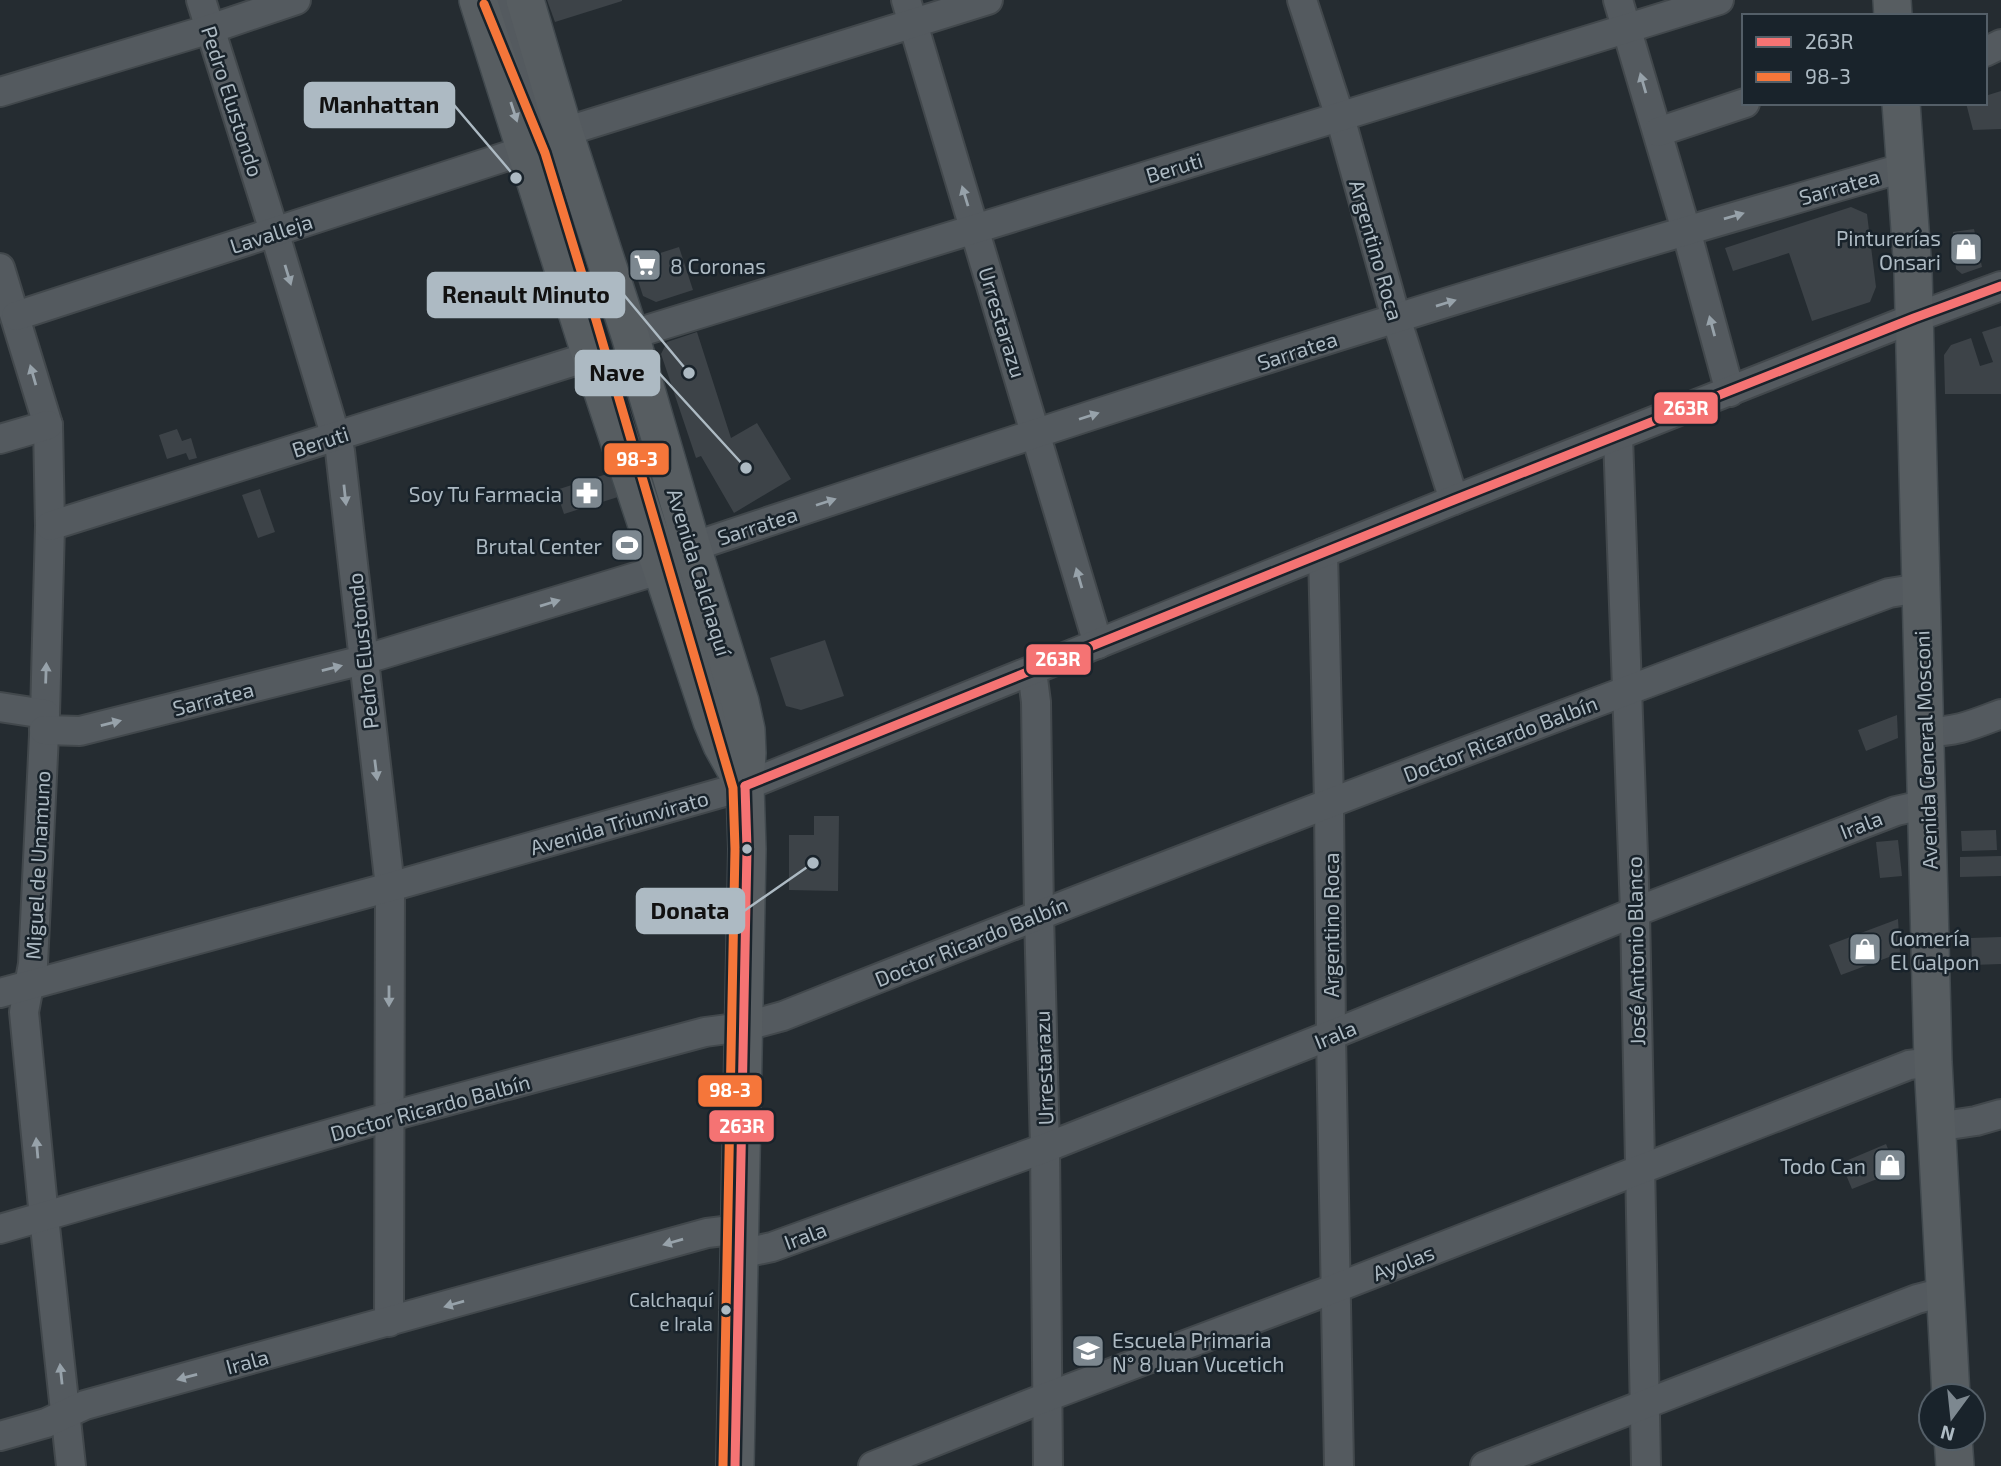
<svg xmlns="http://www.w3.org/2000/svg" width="2001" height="1466" viewBox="0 0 2001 1466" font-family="'Exo 2',sans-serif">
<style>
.building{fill:#3d4348}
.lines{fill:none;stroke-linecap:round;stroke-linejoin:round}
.minor-casing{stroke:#42484c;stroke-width:32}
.major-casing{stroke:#41494e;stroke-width:40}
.minor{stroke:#545a5f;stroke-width:28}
.major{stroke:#575d61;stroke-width:37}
.bus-1-casing{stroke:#19232b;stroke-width:14}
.bus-2-casing{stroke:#19232b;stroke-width:14}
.bus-1{stroke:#f57373;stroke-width:9}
.bus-2{stroke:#f5763a;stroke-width:9}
.oneway{fill:#97a2aa}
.oneway2{fill:#9ca7af}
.bus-dot{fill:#adbac3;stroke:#19232b;stroke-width:2.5}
.labels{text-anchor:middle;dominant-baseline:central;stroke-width:5;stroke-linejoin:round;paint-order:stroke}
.bus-label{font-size:19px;fill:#adbac3;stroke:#19232b;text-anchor:end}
.street-label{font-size:21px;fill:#adbac3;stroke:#19232b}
.poi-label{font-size:21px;fill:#adbac3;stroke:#19232b;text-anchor:end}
.leader{fill:none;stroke:#adbac3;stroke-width:2.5}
.callout-dot{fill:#adbac3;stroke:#19232b;stroke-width:2.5}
.callout{fill:#adbac3;stroke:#adbac3;stroke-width:2.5}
.callout-label{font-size:23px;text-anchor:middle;font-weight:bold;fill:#111}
.line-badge{stroke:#19232b;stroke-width:2.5}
.badge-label{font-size:19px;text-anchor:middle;font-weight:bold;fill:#fff}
</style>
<rect width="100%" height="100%" fill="#252c31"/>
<g class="building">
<path d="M547,0H622V1L555,22Z"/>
<path d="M2001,91V129L1973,130L1966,103H1985V96Z"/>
<path d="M1851,207L1867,214L1876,287L1870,302L1812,321L1789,253L1733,271L1725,248Z"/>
<path d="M1974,229L1982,267L1962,274L1956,269L1953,232Z"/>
<path d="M679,247L693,290L656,302L643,296L632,262Z"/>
<path d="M2001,326V394H1945L1944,355L1951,345L1971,338L1980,366L1993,362L1982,332Z"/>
<path d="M697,332L731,438L757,423L791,479L734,513L701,456L696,458L661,354L667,342Z"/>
<path d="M177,429L182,441L191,438L197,458L189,460L186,453L167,459L159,435Z"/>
<path d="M610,473L618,497L564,514L556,490Z"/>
<path d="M260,489L275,532L258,538L242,495Z"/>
<path d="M825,640L844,696L801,710L786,706L770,658Z"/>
<path d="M1897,715L1898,738L1866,751L1858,730Z"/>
<path d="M814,816H839L838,891L789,890V835H814Z"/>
<path d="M1996,830L1997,850L1962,851L1961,831Z"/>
<path d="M1898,840L1902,876L1880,878L1876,842Z"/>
<path d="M2001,856V876L1960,877V857Z"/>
<path d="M1898,919L1900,953L1841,975L1829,945Z"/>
<path d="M2001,937V964L1972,965L1971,938Z"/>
<path d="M1886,1144L1897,1171L1852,1189L1841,1163Z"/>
</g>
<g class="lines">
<defs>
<g id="minor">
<path d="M201,0L274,231L340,451L390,887L389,1322"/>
<path d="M496,0L507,30L548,126"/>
<path d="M906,0L1098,644"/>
<path d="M1302,0L1340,117L1396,318L1454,500"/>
<path d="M1618,0L1686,230L1730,392"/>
<path d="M1985,52L2001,44"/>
<path d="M0,92L210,29L296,0"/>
<path d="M557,115L564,132L988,0"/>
<path d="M1658,132L1745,103"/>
<path d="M0,268L48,425L50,526L45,714L33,964L24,1012L44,1217L71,1466"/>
<path d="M16,316L526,150"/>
<path d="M630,335L1719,0"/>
<path d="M1618,437L1635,912L1646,1466"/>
<path d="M0,439L48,425"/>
<path d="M50,526L591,356"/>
<path d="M692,547C926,469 1161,391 1397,318C1566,265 1736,216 1906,167"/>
<path d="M1323,553L1329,802L1331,1035L1339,1466"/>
<path d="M1032,671L1036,702L1039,914L1045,1148L1048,1466"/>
<path d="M0,707L45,714"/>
<path d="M44,730L80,731L363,660L662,569"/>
<path d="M1925,732C1957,732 1972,725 2001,714"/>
<path d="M0,993L390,887L745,786L1454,500L1914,318L2001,286"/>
<path d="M1936,1127L1976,1121L2001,1114"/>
<path d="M0,1229L388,1117L705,1032L743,1027L783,1016C1150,870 1519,730 1889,593L1920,588"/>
<path d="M739,1254L772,1247L1045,1148L1331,1035L1635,912L1896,811L1927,804"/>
<path d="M0,1436L46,1423L85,1405L707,1233L740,1229"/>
<path d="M873,1466L1047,1397L1336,1288L1909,1065L1933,1062"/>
<path d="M1485,1466L1917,1299L1944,1292"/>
</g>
<g id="major">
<path d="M478,0L591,356L712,721L722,745L745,786"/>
<path d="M525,0L564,132L630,335L692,547L740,702L746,730L747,753L745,786L747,849L735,1466"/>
<path d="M1892,0L1893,16"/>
<path d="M1901,103L1913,271L1933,1062L1951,1396"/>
<path d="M1953,1438L1955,1466"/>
</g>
</defs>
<use href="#minor" class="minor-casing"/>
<use href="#major" class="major-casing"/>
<use href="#minor" class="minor"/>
<use href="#major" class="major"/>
<defs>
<g id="bus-1">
<path d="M745,786L1454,500L1914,318L2001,286"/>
<path d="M735,1466L747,849L745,786"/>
</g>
<path id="bus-2" d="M484,4L545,153L596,320L733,788L735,849L723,1466"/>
</defs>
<use href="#bus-1" class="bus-1-casing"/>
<use href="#bus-2" class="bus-2-casing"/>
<use href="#bus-1" class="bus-1"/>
<use href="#bus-2" class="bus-2"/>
</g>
<defs><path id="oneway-solid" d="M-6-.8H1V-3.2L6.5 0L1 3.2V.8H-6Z" transform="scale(1.75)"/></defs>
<g class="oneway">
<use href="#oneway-solid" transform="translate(1643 83) rotate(-106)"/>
<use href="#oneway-solid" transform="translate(965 196) rotate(-107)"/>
<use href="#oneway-solid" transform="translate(1734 216) rotate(-16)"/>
<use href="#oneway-solid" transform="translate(288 275) rotate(73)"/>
<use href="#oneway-solid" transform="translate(1446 303) rotate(-17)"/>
<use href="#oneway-solid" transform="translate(1712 326) rotate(-105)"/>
<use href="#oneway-solid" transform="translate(33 375) rotate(-106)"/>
<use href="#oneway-solid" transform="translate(1089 416) rotate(-18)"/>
<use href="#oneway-solid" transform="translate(345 495) rotate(84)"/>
<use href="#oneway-solid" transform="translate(826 502) rotate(-18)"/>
<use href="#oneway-solid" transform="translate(1079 578) rotate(-106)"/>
<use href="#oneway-solid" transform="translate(550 603) rotate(-17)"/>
<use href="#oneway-solid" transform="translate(332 668) rotate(-14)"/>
<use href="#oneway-solid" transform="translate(46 673) rotate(-88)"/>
<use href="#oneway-solid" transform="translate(111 723) rotate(-14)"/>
<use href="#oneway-solid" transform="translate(376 770) rotate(83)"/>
<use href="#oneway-solid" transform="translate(389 996) rotate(90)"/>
<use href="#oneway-solid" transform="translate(37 1148) rotate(-95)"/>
<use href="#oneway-solid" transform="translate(673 1242) rotate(164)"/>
<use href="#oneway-solid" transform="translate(454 1304) rotate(164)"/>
<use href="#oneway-solid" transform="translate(61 1374) rotate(-96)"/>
<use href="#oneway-solid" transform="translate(187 1377) rotate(165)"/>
</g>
<use class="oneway2" href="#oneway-solid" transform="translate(514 112) rotate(72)"/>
<defs>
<symbol id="shop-square" viewBox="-11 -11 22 22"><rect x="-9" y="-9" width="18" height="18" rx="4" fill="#7d8890" stroke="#19232b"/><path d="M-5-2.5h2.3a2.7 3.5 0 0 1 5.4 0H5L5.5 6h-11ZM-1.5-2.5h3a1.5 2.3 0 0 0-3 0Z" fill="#fff"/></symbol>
<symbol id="supermarket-square" viewBox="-11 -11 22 22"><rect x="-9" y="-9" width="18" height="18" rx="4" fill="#7d8890" stroke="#19232b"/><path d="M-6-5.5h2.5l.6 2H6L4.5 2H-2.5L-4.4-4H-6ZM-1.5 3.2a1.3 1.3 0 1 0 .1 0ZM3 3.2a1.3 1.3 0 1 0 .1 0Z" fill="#fff"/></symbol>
<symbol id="pharmacy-square" viewBox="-11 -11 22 22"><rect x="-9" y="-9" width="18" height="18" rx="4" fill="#7d8890" stroke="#19232b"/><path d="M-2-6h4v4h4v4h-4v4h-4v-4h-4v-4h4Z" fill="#fff"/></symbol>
<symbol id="stadium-square" viewBox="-11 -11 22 22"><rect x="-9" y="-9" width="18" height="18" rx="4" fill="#7d8890" stroke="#19232b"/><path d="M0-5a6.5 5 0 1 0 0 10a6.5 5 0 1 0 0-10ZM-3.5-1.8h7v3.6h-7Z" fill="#fff"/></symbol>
<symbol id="school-square" viewBox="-11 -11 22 22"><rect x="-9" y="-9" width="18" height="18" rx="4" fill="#7d8890" stroke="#19232b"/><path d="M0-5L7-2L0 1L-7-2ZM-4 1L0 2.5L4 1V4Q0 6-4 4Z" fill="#fff"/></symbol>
</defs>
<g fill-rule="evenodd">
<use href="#shop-square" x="1947" y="230" width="38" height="38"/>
<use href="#supermarket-square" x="626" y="246" width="38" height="38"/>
<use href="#pharmacy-square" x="568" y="474" width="38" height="38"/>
<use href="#stadium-square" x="608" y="526" width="38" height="38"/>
<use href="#shop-square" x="1846" y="930" width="38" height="38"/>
<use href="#shop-square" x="1871" y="1146" width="38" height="38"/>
<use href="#school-square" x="1069" y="1332" width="38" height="38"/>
</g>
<g class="bus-dot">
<circle cx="747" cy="849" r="6"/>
<circle cx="726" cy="1310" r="6"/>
</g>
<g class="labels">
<g class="bus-label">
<text x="713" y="1299">Calchaquí<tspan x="713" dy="24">e Irala</tspan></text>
</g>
<g class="street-label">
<text transform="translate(233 101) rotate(72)">Pedro Elustondo</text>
<text transform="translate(1174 167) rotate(-17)">Beruti</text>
<text transform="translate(1839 186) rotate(-16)">Sarratea</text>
<text transform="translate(271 233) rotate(-18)">Lavalleja</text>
<text transform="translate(1377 250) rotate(74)">Argentino Roca</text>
<text transform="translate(1003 322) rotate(73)">Urrestarazu</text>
<text transform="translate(1297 350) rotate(-18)">Sarratea</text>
<text transform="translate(320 441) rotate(-18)">Beruti</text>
<text transform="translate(757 525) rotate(-18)">Sarratea</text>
<text transform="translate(700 572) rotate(73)">Avenida Calchaquí</text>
<text transform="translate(362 651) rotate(-96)">Pedro Elustondo</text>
<text transform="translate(213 698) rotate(-14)">Sarratea</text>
<text transform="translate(1500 738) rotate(-21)">Doctor Ricardo Balbín</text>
<text transform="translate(1925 750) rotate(-92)">Avenida General Mosconi</text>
<text transform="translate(619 822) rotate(-16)">Avenida Triunvirato</text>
<text transform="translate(1861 824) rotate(-21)">Irala</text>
<text transform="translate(37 865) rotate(-87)">Miguel de Unamuno</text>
<text transform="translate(1330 925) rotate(-90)">Argentino Roca</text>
<text transform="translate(971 941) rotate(-22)">Doctor Ricardo Balbín</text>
<text transform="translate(1635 951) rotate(-91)">José Antonio Blanco</text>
<text transform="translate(1335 1034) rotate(-22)">Irala</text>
<text transform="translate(1043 1068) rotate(-92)">Urrestarazu</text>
<text transform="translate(430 1107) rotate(-15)">Doctor Ricardo Balbín</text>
<text transform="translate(805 1235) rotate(-20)">Irala</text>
<text transform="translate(1403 1262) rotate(-21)">Ayolas</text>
<text transform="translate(247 1361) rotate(-15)">Irala</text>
</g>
<g class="poi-label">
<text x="1941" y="237">Pinturerías<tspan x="1941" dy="24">Onsari</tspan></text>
<text x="670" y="265" text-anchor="start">8 Coronas</text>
<text x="562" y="493">Soy Tu Farmacia</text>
<text x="602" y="545">Brutal Center</text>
<text x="1890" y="937" text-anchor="start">Gomería<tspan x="1890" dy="24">El Galpon</tspan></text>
<text x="1866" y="1165">Todo Can</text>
<text x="1112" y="1339" text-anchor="start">Escuela Primaria<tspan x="1112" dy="24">N° 8 Juan Vucetich</tspan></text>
</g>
</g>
<path class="leader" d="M516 178L454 105M689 373L624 295M746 468L659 373M813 863L744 911"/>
<g class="callout-dot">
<circle cx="516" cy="178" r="7"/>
<circle cx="689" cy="373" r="7"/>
<circle cx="746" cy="468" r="7"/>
<circle cx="813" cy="863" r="7"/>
</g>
<g class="callout">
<rect x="305" y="83" width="149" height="44" rx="7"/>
<rect x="428" y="273" width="196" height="44" rx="7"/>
<rect x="576" y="351" width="83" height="44" rx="7"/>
<rect x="637" y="889" width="107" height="44" rx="7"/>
</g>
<g class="callout-label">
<text x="379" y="113">Manhattan</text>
<text x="526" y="303">Renault Minuto</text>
<text x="617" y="381">Nave</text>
<text x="690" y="919">Donata</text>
</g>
<g class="line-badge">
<rect x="1653" y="391" width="66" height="34" rx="7" fill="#f57373"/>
<rect x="603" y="442" width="67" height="34" rx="7" fill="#f5763a"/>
<rect x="1025" y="643" width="67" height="33" rx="7" fill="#f57373"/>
<rect x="697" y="1074" width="66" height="34" rx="7" fill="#f5763a"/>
<rect x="708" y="1109" width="67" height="34" rx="7" fill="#f57373"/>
</g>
<g class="badge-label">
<text x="1686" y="415">263R</text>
<text x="637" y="466">98-3</text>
<text x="1058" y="666">263R</text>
<text x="730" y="1097">98-3</text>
<text x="742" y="1133">263R</text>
</g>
<rect x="1742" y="14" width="245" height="91" fill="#19232b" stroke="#545f68" stroke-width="2"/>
<rect x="1756" y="37" width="35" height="10" fill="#f57373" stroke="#545f68" stroke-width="2"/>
<text x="1805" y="49" font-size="21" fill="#adbac3">263R</text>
<rect x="1756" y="72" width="35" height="10" fill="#f5763a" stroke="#545f68" stroke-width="2"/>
<text x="1805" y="84" font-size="21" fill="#adbac3">98-3</text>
<g transform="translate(1952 1417) rotate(195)"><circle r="33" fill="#19232b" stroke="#545f68" stroke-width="2"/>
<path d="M0-5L12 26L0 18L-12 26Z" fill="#7d8890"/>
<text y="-10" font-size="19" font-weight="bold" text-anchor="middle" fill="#adbac3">N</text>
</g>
</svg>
